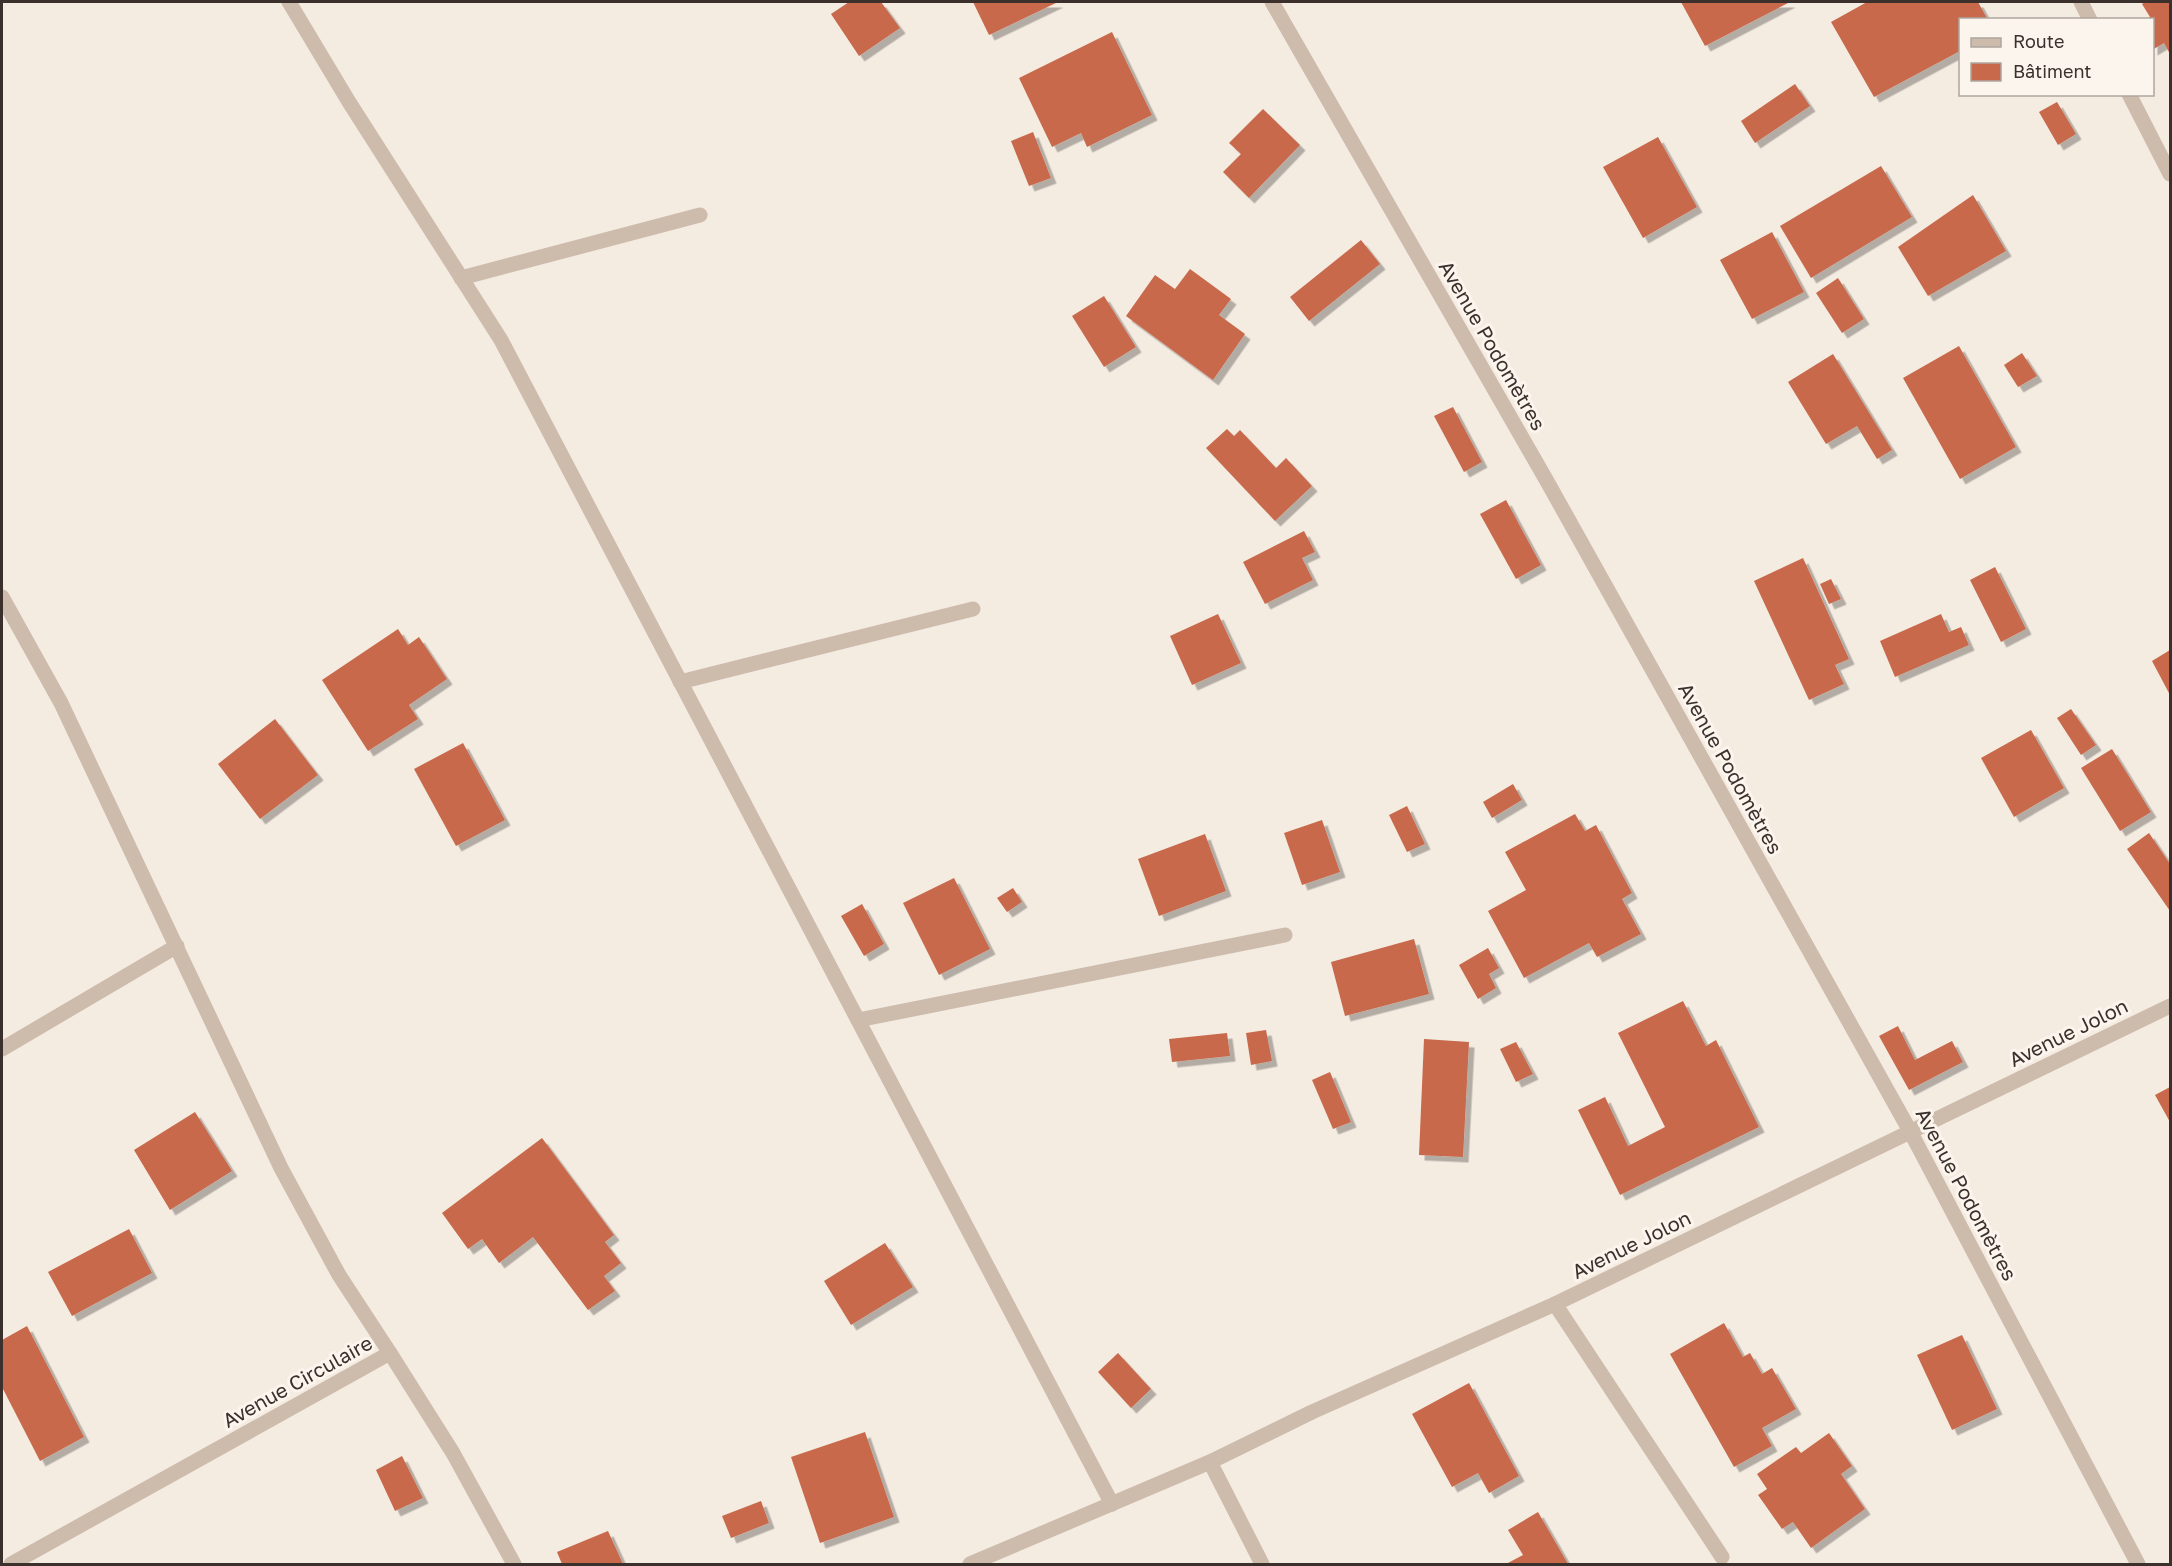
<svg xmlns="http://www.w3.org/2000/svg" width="2172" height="1566" viewBox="0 0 2172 1566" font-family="'Golos Text',sans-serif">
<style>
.building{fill:#c8694b;filter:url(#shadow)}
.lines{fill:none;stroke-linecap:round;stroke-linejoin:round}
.service{stroke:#cdbbac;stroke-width:15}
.minor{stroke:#cdbbac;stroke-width:15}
.labels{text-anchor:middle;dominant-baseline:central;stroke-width:6;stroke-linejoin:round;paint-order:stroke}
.street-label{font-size:20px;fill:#3b302b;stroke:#fbf5ee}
</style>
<defs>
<filter id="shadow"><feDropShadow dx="5.5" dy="5.5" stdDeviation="0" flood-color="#0004"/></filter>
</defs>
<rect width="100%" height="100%" fill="#f4ebe1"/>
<g class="building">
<path d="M849,2H881L900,28L859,56L831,14Z"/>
<path d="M973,2H1058L989,35Z"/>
<path d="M1681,2H1790L1705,46Z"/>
<path d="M1867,2H1978L1988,20H1960V51L1874,97L1831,22Z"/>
<path d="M2145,2H2170V54L2164,43L2152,50V20H2146L2150,17L2142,4Z"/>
<path d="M1112,32L1152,115L1087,147L1081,133L1052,147L1019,78Z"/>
<path d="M1795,84L1810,106L1755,143L1741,121Z"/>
<path d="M2057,102L2076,134L2058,145L2039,112Z"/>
<path d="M1263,109L1300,145L1249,198L1223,172L1241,154L1229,143Z"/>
<path d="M1033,132L1051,178L1029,186L1011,141Z"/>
<path d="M1658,137L1697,207L1643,238L1603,167Z"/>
<path d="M1881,166L1912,217L1811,278L1780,226Z"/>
<path d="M1973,195L2006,251L1928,296L1898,247Z"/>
<path d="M1772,232L1804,292L1752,319L1720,260Z"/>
<path d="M1361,240L1380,264L1309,321L1290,297Z"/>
<path d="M1190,269L1231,299L1219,315L1245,334L1213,380L1126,316L1155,275L1175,289Z"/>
<path d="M1838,278L1864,319L1842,333L1816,293Z"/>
<path d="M1104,296L1136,347L1104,367L1072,316Z"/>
<path d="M1959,346L2016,447L1960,479L1903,378Z"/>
<path d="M2022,353L2037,376L2018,387L2004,365Z"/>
<path d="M1833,354L1892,450L1877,459L1857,426L1826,444L1788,382Z"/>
<path d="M1453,407L1482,462L1464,472L1434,416Z"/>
<path d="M1227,429L1234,436L1240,430L1276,468L1286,458L1312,486L1275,521L1206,448Z"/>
<path d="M1506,500L1541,565L1516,579L1480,514Z"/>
<path d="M1304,531L1315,552L1302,558L1313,580L1265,604L1243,562Z"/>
<path d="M1803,558L1849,659L1835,665L1844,684L1809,700L1754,581Z"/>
<path d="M1995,567L2026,629L2001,642L1970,580Z"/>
<path d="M1831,579L1841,599L1829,604L1820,584Z"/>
<path d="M1218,614L1241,663L1192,685L1170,636Z"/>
<path d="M1941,614L1949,632L1961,627L1969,645L1895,677L1880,641Z"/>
<path d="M398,629L408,645L419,637L447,679L409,705L418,719L368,751L322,680Z"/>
<path d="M2170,650V695L2152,661Z"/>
<path d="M2071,709L2096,745L2081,755L2057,718Z"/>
<path d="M275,719L318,775L260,819L218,764Z"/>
<path d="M2031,730L2064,788L2014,817L1981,758Z"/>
<path d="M463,743L505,820L456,846L414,769Z"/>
<path d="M2112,749L2151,812L2120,831L2081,768Z"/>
<path d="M1513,784L1522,800L1492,818L1483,802Z"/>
<path d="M1407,806L1425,844L1407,852L1389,815Z"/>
<path d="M1575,814L1585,831L1596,825L1632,893L1622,899L1641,934L1597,957L1589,943L1524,978L1488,911L1526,890L1505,852Z"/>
<path d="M1322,820L1340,872L1302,885L1284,833Z"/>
<path d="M2149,833L2170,864V911L2127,849Z"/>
<path d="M1205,834L1226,891L1159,916L1138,859Z"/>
<path d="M954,878L990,949L939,975L903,903Z"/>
<path d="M1013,888L1022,902L1007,912L997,898Z"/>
<path d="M862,904L884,944L864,956L841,916Z"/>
<path d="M1414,939L1429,994L1345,1016L1331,962Z"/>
<path d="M1488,948L1499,968L1489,974L1496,988L1478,999L1459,965Z"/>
<path d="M1683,1001L1706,1046L1716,1040L1759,1127L1620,1195L1578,1110L1605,1097L1628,1146L1665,1127L1618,1033Z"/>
<path d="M1898,1026L1915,1060L1952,1041L1963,1062L1909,1090L1879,1036Z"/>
<path d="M1266,1030L1272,1061L1251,1065L1246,1033Z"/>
<path d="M1227,1033L1230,1056L1172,1062L1169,1039Z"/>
<path d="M1424,1039L1469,1042L1463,1157L1419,1155Z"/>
<path d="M1516,1042L1533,1074L1516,1082L1500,1049Z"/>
<path d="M1330,1072L1351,1122L1333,1129L1312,1080Z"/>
<path d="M2170,1087V1122L2155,1095Z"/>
<path d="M195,1112L232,1171L170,1210L134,1150Z"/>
<path d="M542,1138L614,1235L605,1242L621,1263L604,1276L615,1291L588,1310L533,1237L499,1263L482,1239L468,1249L442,1213Z"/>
<path d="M129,1229L152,1273L72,1316L48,1272Z"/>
<path d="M885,1243L913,1287L851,1325L824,1281Z"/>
<path d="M1724,1323L1743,1357L1750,1353L1762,1374L1772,1368L1796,1409L1762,1428L1772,1446L1734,1467L1670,1354Z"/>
<path d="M27,1326L84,1437L40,1461L2,1387V1340Z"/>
<path d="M1962,1335L1997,1409L1952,1430L1917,1355Z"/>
<path d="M1118,1353L1151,1389L1131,1408L1098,1372Z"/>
<path d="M1469,1383L1519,1476L1489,1493L1478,1473L1452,1487L1412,1414Z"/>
<path d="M865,1432L894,1517L820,1543L791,1457Z"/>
<path d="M1829,1433L1852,1466L1841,1474L1865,1509L1811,1548L1793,1522L1782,1529L1758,1495L1767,1489L1757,1474L1796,1447L1801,1453Z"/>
<path d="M402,1456L423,1498L395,1511L376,1470Z"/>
<path d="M761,1501L769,1523L731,1538L722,1516Z"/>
<path d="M1538,1512L1568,1564H1506L1523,1555L1508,1530Z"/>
<path d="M608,1531L623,1564H562L557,1552Z"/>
</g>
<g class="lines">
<g class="service">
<path d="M461,278L700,215"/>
<path d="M680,682L973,609"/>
</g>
<g class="minor">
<path d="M289,2L349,102L501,340L1112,1504"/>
<path d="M1272,2L1548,483L1910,1131L2138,1564"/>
<path d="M2081,2L2090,20"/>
<path d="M2129,94L2170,174"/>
<path d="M2,597L61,703L281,1168L339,1275L390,1353"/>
<path d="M858,1020L1285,935"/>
<path d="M2,1049L177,946"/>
<path d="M1555,1304L1722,1557"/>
<path d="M11,1564L390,1353L453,1453L514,1564"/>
<path d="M970,1564L1210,1462"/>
<path d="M1262,1564L1210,1462L1312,1412L1555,1304L2170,1006"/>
</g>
</g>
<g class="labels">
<g class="street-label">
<text transform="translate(1493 345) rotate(60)">Avenue Podomètres</text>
<text transform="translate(1731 768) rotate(61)">Avenue Podomètres</text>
<text transform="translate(2068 1032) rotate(-26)">Avenue Jolon</text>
<text transform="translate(1967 1194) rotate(62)">Avenue Podomètres</text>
<text transform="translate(1631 1244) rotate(-26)">Avenue Jolon</text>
<text transform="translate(297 1381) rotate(-29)">Avenue Circulaire</text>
</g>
</g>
<rect width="2172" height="1566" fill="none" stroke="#3b302b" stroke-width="6"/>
<rect x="1959" y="18" width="195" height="78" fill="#fbf5ee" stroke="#aea6a0" stroke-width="1.5"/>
<rect x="1971" y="38" width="30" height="9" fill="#cdbbac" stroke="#aea6a0" stroke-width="1.5"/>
<text x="2013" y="48" font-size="18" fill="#3b302b">Route</text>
<rect x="1971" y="63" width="30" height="18" fill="#c8694b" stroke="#aea6a0" stroke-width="1.5"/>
<text x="2013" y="78" font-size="18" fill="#3b302b">Bâtiment</text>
</svg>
